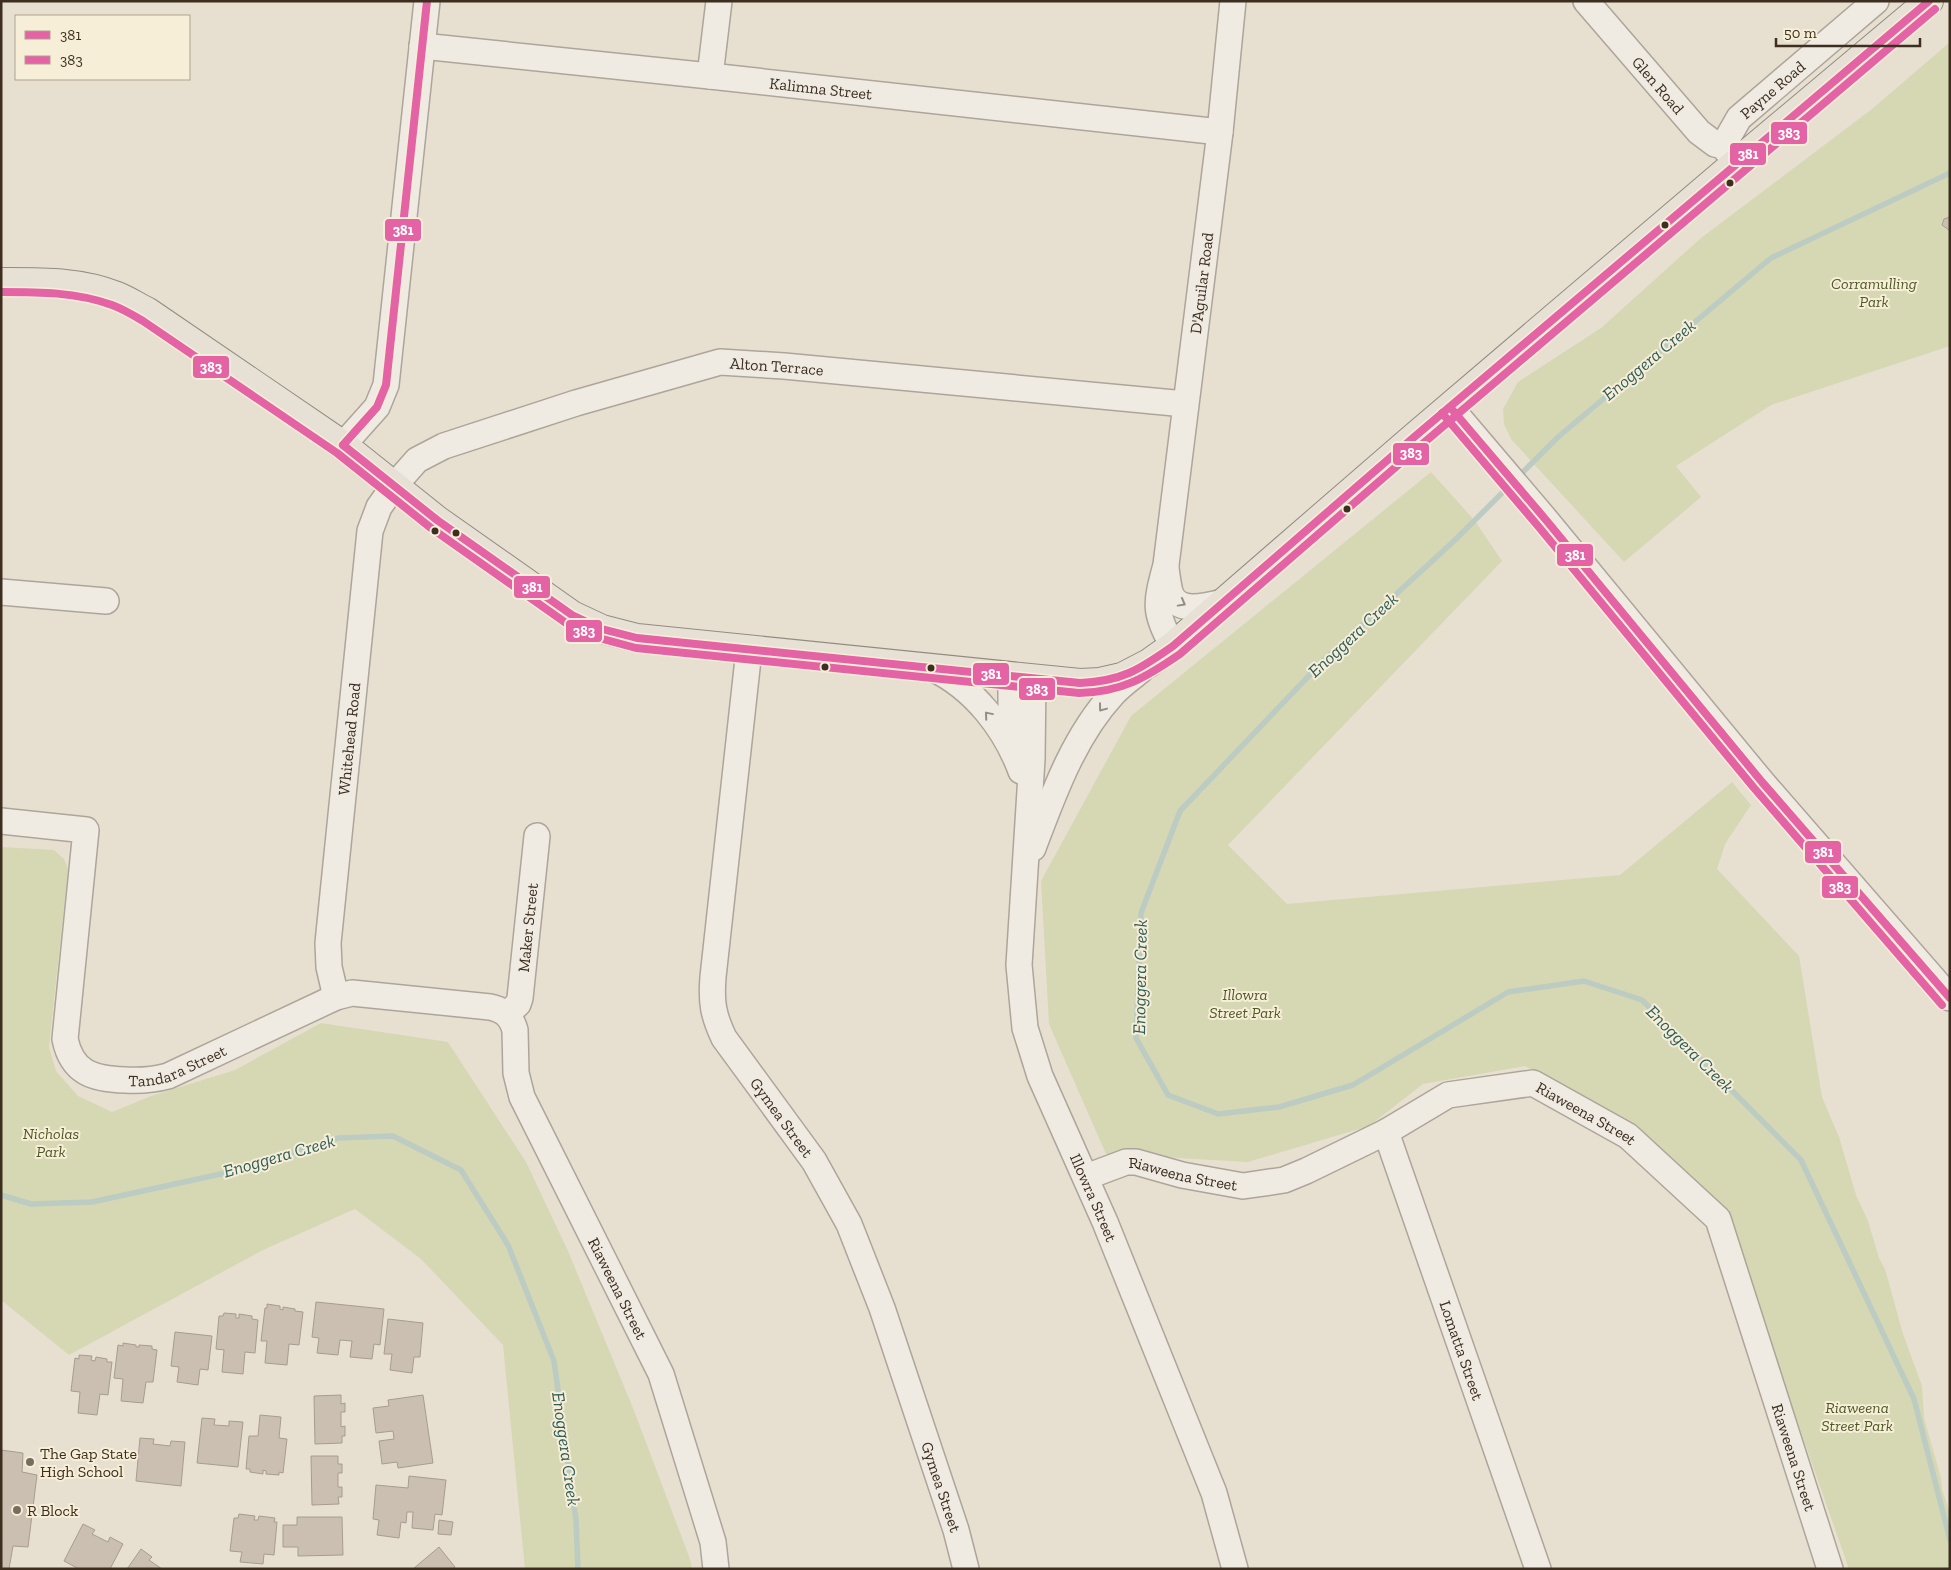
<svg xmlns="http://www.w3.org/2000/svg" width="1951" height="1570" viewBox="0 0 1951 1570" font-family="'Zilla Slab',serif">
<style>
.green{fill:#d6d7b3}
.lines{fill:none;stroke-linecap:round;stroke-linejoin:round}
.stream{stroke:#bcccc2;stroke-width:5.5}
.building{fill:#cbbfb2;stroke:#a89c90}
.minor-casing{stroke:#ada599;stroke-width:28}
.major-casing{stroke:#928b80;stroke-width:30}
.minor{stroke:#efebe3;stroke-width:25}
.major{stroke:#e6e1d4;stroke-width:28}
.bus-1-casing{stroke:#f7eed8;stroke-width:11}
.bus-2-casing{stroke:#f7eed8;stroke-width:11}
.bus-1{stroke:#e463a4;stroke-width:8}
.bus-2{stroke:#e463a4;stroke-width:8}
.oneway{stroke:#968c82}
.bus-dot{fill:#3d2e20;stroke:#f7eed8;stroke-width:2}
.poi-dot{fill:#786c5e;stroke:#f7eed8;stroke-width:2}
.labels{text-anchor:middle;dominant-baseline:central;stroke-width:4;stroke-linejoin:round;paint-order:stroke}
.street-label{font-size:16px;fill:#3d2e20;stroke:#f7eed8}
.park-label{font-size:16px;font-style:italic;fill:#4d5a26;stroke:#f7eed8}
.poi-label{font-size:16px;fill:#3d2e20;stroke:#f7eed8;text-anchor:start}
.water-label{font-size:18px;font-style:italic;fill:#2f5d5a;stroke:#f7eed8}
.line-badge{stroke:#f7eed8;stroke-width:2}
.badge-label{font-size:14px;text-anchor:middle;font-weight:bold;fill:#fff}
</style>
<rect width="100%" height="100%" fill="#e7e0d1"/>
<g class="green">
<path d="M1950,42V346L1771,405L1676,466L1701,497L1624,562L1511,439L1504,424L1503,409L1518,382L1601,328L1701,238L1872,109Z"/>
<path d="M1431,472L1475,521L1502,561L1228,845L1287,904L1620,875L1732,782L1751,805L1725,844L1717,869L1799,956L1822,1097L1839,1137L1856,1195L1868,1221L1879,1258L1885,1269L1903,1334L1922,1386L1924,1418L1941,1478L1942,1489L1950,1514V1569H1849L1725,1215L1624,1120L1525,1066L1423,1084L1369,1126L1248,1162L1106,1154L1049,1024L1041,881L1131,716Z"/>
<path d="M1,847L54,850L64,859L68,869L49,1047L56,1071L78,1096L112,1112L151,1096L235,1070L321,1023L448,1042L526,1162L568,1251L633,1408L690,1559L692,1569H525L503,1345L421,1259L355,1209L263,1250L69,1355L1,1300Z"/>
</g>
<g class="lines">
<g class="stream">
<path d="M1517,478L1558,437L1771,258L1950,173"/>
<path d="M1509,486L1454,541L1323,661L1180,811L1141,913L1136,1038L1168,1095L1218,1114L1279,1107L1353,1085L1508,992L1584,981L1642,1000L1801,1160L1914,1399L1950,1540"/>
<path d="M1,1195L31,1204L92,1202L230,1172L338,1138L393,1136L461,1170L508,1245L554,1361L576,1520L578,1569"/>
</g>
</g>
<g class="building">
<path d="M1950,217V230H1949L1942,225L1944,219Z"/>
<path d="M316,1302L384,1309L380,1345L374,1344L372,1359L350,1357L352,1341L340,1340L338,1355L317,1353L319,1338L312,1337Z"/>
<path d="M267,1304L280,1306V1309L283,1310V1307L295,1309V1311L303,1312L299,1345L289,1344L287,1365L265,1363L267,1341H261L265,1308H267Z"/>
<path d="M224,1313L236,1314V1318H239V1314L252,1316V1319L258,1320L255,1353L245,1352L243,1374L222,1372L224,1350L216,1349L219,1316H223Z"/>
<path d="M388,1319L423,1323L420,1357H414L412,1373L390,1370L392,1354H384Z"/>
<path d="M175,1332L212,1336L208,1370L200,1369L198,1385L177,1382L179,1367L171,1366Z"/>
<path d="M123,1343L136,1345V1347H139V1345L152,1346V1349L157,1350L153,1382H146L143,1403L121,1401L123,1379L114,1378L118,1345L123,1346Z"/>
<path d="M79,1355L92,1356L91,1360L95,1361L96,1357L107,1359V1362H112L108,1395L100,1394L97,1415L78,1413L80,1392L71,1391L75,1358L79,1359Z"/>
<path d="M341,1395V1404L345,1403V1412H341V1427L345,1426V1436H342V1443L315,1444L314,1396Z"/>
<path d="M423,1395L433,1463L398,1468L397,1462L382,1464L379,1441L394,1439L393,1431L376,1433L373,1408L389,1406L388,1400Z"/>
<path d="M260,1415L281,1417L279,1438L287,1439L283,1473L279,1472V1475L266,1474V1471L263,1470V1474L250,1472V1469H246L249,1436H258Z"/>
<path d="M202,1418L215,1419L214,1425L229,1426V1421L243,1422L238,1467L197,1463Z"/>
<path d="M140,1438L154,1439L153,1444L170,1446L171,1441L185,1442L181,1486L136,1481Z"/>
<path d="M1,1450L23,1453L22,1472L37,1475L28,1547L13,1546L9,1569H1Z"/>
<path d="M311,1456H338V1464H342V1473H338V1487H342V1497H338L339,1504L312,1505Z"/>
<path d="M409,1476L446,1480L442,1515L435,1514L433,1530L412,1528L413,1512H407L406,1523L401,1522L399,1538L377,1535L379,1520L373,1519L376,1485L408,1488Z"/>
<path d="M239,1514L255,1516L254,1520H258L259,1516L275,1518L274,1522H277L274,1555L264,1554L263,1564L240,1562L242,1552L230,1551L234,1518H238Z"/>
<path d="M297,1517H342L343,1555L298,1556V1547H283V1525H297Z"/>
<path d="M439,1520L453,1522L451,1535L438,1534Z"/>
<path d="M83,1524L95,1530L92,1534L108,1542L110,1537L123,1544L110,1569H79L64,1561Z"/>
<path d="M439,1547L455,1567L453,1569H413Z"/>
<path d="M141,1549L152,1557L149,1560L162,1569H127Z"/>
</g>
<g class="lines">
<defs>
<g id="minor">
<path id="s1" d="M1586,1L1699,132L1715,144L1723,146L1736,163"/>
<path id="s2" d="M422,46L710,76L1220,132"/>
<path d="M710,76L719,1"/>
<path id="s3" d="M1723,146L1739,118L1876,1"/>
<path d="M1450,407L1546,520L1762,782L1950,998"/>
<path d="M343,445L377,407L386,385L427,1"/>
<path d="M1166,568C1167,576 1168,584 1170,592C1177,615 1207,606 1223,602"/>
<path d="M1,592L106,601"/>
<path id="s4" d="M1173,646C1153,612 1156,602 1166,565L1220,132L1233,1"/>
<path id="s5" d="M749,650L713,977C711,1002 713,1015 724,1038L814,1161L849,1224L882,1308L956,1530L966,1569"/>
<path d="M932,668C974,688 1005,728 1021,771"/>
<path d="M1011,676V707L1016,749"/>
<path id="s6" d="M1033,678L1032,759L1019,965L1025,1028L1040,1076L1105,1222L1214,1493L1235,1569"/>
<path id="s7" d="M1,821L86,830L65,1039C72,1073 93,1079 125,1080C140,1081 153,1080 168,1076L336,997L352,993L490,1007C504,1010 511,1016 515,1030L516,1073L522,1097L661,1374L713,1542L716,1569"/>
<path d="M1033,848C1053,795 1074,736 1113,694C1121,685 1131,678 1140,671"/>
<path id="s8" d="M336,997L329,967L328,943L370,531L379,507L394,486L417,460L444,446L576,403L720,362L784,366L1185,404"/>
<path id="s9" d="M507,1014L518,1004L520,998L537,836"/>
<path id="s10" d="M1386,1132L1538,1569"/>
<path id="s11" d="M1086,1177L1126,1162H1136L1182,1175L1243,1186L1284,1180L1306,1171L1386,1132L1448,1095L1533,1083L1628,1136L1718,1219L1830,1569"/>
</g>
<path id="major" d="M1,282C40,282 80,281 117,296C127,300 138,307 148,312L343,445L437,520L572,615L602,629L637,638L1080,683L1100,682L1122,677L1149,663L1173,646L1413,438L1736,163L1929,1"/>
</defs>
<use href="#minor" class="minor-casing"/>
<use href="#major" class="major-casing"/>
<use href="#minor" class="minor"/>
<use href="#major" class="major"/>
<defs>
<g id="bus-1">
<path d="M1450,407L1546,520L1762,782L1950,998"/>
<path d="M343,445L437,520L572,615L602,629L637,638L1080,683C1122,681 1139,670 1173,646L1413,438L1929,1"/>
<path d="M343,445L377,407L386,385L427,1"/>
</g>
<g id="bus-2">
<path d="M1,292C39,292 76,292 112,305C123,309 133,315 143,321L337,453L431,528L566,623L599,638L636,648L1079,693C1122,692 1145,678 1180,654L1420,446L1935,9"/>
<path d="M1442,413L1538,526L1754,788L1942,1005"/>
</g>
</defs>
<use href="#bus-1" class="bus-1-casing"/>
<use href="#bus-2" class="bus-2-casing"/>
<use href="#bus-1" class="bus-1"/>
<use href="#bus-2" class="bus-2"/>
</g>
<defs><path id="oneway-chevron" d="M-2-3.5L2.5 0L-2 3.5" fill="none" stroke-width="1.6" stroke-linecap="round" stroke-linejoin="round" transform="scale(1.25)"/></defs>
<g class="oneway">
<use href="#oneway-chevron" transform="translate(1182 603) rotate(29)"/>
<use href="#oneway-chevron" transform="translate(1102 708) rotate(127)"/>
<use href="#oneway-chevron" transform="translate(988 715) rotate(-130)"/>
</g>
<g class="bus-dot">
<circle cx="1730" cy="183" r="4.5"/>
<circle cx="1665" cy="225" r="4.5"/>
<circle cx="1347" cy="509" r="4.5"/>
<circle cx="435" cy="531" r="4.5"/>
<circle cx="456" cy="533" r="4.5"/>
<circle cx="825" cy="667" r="4.5"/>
<circle cx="931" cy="668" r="4.5"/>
</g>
<g class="poi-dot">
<circle cx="30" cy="1462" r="5"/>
<circle cx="17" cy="1510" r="5"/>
</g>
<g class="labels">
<g class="street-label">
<text stroke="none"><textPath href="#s1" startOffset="111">Glen Road</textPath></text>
<text stroke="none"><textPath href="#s2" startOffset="401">Kalimna Street</textPath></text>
<text stroke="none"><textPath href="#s3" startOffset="76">Payne Road</textPath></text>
<text stroke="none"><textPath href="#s4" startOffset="369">D'Aguilar Road</textPath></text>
<text stroke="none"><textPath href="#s8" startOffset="931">Alton Terrace</textPath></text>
<text stroke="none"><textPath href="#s8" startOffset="260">Whitehead Road</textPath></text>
<text stroke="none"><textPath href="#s9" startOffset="92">Maker Street</textPath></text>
<text stroke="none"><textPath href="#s7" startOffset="431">Tandara Street</textPath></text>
<text stroke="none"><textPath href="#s11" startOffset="536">Riaweena Street</textPath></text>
<text stroke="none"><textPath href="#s5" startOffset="490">Gymea Street</textPath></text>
<text stroke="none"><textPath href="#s11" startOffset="101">Riaweena Street</textPath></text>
<text stroke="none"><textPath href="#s6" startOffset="534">Illowra Street</textPath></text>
<text stroke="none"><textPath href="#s7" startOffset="1078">Riaweena Street</textPath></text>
<text stroke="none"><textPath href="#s10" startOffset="231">Lomatta Street</textPath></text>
<text stroke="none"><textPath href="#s11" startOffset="956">Riaweena Street</textPath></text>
<text stroke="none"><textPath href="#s5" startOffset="895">Gymea Street</textPath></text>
</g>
<g class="park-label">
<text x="1874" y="283">Corramulling<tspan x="1874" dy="18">Park</tspan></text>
<text x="1245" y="994">Illowra<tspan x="1245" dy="18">Street Park</tspan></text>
<text x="51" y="1133">Nicholas<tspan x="51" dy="18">Park</tspan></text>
<text x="1857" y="1407">Riaweena<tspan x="1857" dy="18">Street Park</tspan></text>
</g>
<g class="poi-label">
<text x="40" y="1453">The Gap State<tspan x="40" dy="18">High School</tspan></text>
<text x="27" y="1510">R Block</text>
</g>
<g class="water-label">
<text transform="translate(1649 360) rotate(-40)">Enoggera Creek</text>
<text transform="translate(1353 635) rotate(-43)">Enoggera Creek</text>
<text transform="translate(1140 977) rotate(-89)">Enoggera Creek</text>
<text transform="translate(1690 1049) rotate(45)">Enoggera Creek</text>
<text transform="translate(279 1156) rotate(-16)">Enoggera Creek</text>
<text transform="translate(566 1449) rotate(82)">Enoggera Creek</text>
</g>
</g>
<g class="line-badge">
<rect x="1770" y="121" width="38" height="24" rx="5" fill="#e463a4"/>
<rect x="1729" y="142" width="38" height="24" rx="5" fill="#e463a4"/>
<rect x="384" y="218" width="38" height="24" rx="5" fill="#e463a4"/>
<rect x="192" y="355" width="38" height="24" rx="5" fill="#e463a4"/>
<rect x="1392" y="442" width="38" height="24" rx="5" fill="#e463a4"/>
<rect x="1556" y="543" width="38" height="24" rx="5" fill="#e463a4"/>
<rect x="513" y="575" width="38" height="24" rx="5" fill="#e463a4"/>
<rect x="565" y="619" width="38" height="24" rx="5" fill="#e463a4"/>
<rect x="972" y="662" width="38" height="24" rx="5" fill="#e463a4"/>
<rect x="1018" y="677" width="38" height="24" rx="5" fill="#e463a4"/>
<rect x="1804" y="840" width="38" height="24" rx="5" fill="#e463a4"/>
<rect x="1821" y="875" width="38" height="24" rx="5" fill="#e463a4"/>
</g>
<g class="badge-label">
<text x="1789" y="138">383</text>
<text x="1748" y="159">381</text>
<text x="403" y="235">381</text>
<text x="211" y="372">383</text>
<text x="1411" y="458">383</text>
<text x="1575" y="560">381</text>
<text x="532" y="592">381</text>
<text x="584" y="636">383</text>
<text x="991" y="679">381</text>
<text x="1037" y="694">383</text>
<text x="1823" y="857">381</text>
<text x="1840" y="892">383</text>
</g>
<rect width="1951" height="1570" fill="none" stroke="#3d2e20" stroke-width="5"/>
<rect x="15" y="15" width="175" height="65" fill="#f7eed8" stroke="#ada18e"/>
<rect x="25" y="31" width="25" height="8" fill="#e463a4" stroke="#ada18e"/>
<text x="60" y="40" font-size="15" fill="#3d2e20">381</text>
<rect x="25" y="56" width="25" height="8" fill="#e463a4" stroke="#ada18e"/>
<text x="60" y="65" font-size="15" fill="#3d2e20">383</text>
<path d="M1776 38v8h144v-8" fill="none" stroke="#3d2e20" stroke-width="2.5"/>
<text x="1784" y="38" font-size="15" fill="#3d2e20" stroke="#f7eed8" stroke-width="4" paint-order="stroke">50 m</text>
</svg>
